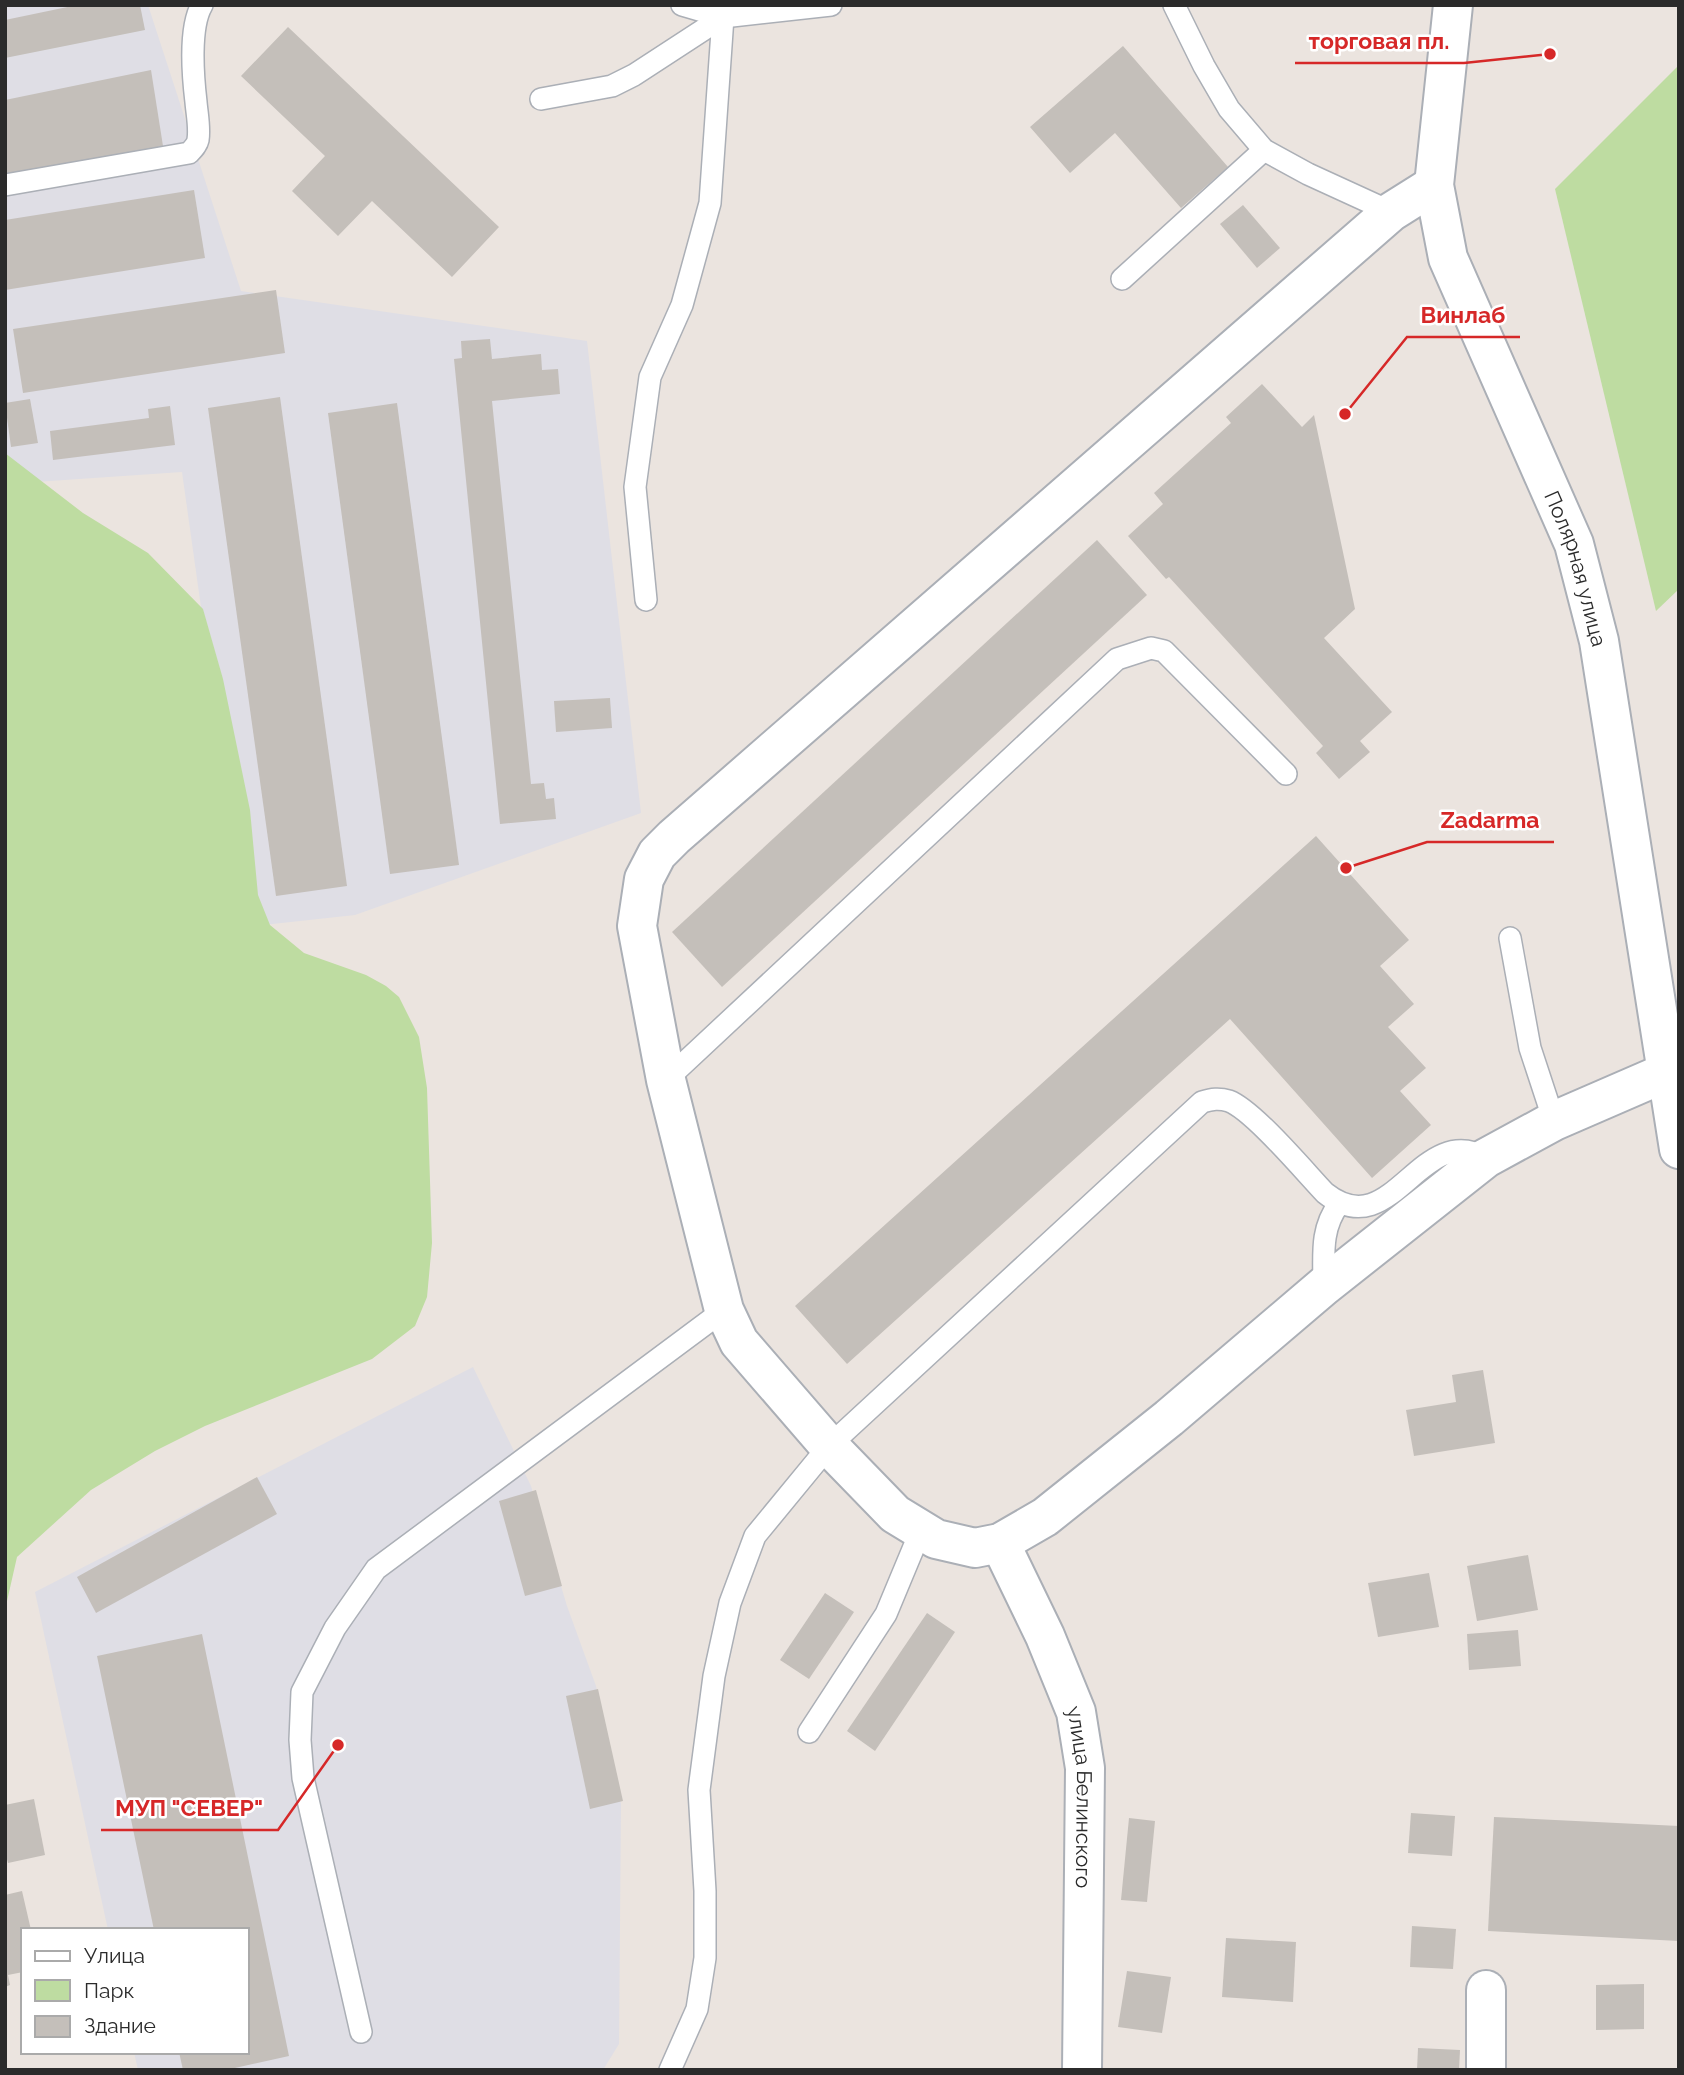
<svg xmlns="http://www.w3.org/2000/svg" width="1684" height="2075" viewBox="0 0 1684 2075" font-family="Raleway,sans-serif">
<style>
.industrial{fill:#dfdee5}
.green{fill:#bedca1}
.building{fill:#c4bfba}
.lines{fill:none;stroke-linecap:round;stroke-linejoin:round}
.service-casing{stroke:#abafb6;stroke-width:24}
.minor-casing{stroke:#abafb6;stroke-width:42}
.tertiary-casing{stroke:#abafb6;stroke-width:42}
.service{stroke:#fff;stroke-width:21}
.minor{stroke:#fff;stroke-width:38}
.tertiary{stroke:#fff;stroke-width:38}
.labels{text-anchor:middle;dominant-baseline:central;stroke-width:5;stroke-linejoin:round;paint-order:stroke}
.street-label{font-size:21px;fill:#2b2b2b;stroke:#fff}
.leader{fill:none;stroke:#d62828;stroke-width:2.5}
.callout-dot{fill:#d62828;stroke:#fff;stroke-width:2.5}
.callout-label{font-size:23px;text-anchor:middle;font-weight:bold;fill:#d62828;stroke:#fff;stroke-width:5;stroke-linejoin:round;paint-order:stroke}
</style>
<rect width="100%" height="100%" fill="#ebe4df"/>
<g class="industrial">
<path d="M5,5H148L241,291L587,341L641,813L355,915L246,927L182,472L6,484Z"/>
<path d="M473,1367L531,1486L567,1606L596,1686L621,1804L619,2044L603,2070H138L134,2052H247V1930H108L35,1592Z"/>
</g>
<g class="green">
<path d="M1679,65V589L1656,611L1555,189Z"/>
<path d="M5,453L83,513L148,553L203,609L223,679L250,810L258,895L270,925L304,953L366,975L386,986L399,997L419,1037L427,1088L432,1243L427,1297L415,1326L372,1359L205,1426L155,1451L91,1490L17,1557L5,1610Z"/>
</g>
<g class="building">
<path d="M77,5H140L145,30L5,58V20Z"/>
<path d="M288,27L499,227L452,277L372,201L338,236L292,191L325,156L241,76Z"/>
<path d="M1123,46L1228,167L1181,208L1115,133L1070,173L1030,127Z"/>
<path d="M151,70L163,146L5,175V100Z"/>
<path d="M194,190L205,258L5,290V220Z"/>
<path d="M1243,205L1280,248L1257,268L1220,224Z"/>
<path d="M276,290L285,353L23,393L13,329Z"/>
<path d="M490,339L492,359L541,354L542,370L558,369L560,394L492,401L531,784L544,783L546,799L554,798L556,819L500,824L454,359L462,358L461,341Z"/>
<path d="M1262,384L1302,427L1314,415L1355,609L1324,638L1392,712L1360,741L1370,752L1339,779L1316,753L1323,746L1169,577L1166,579L1128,536L1163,504L1154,493L1231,423L1226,417Z"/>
<path d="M280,397L347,886L276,896L208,408Z"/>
<path d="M30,399L38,443L11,447L5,403Z"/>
<path d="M397,403L459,865L390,874L328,413Z"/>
<path d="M170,406L175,445L53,460L50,431L149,418L148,409Z"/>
<path d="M1097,540L1147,595L722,987L672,932Z"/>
<path d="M610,698L612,728L556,732L554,701Z"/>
<path d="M1316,836L1409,940L1380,966L1414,1004L1388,1027L1426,1068L1400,1091L1431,1125L1372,1178L1230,1019L847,1364L795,1306Z"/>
<path d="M1483,1370L1495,1443L1414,1456L1406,1410L1456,1402L1452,1375Z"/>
<path d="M257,1477L277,1514L96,1613L77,1577Z"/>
<path d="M536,1490L562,1586L525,1596L499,1501Z"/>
<path d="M1528,1555L1538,1610L1477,1621L1467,1566Z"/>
<path d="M1429,1573L1439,1627L1378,1637L1368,1583Z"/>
<path d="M825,1593L854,1612L809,1679L780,1660Z"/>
<path d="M927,1613L955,1632L875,1751L847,1731Z"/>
<path d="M1518,1630L1521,1666L1469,1670L1467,1634Z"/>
<path d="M202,1634L289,2056L226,2070H183L179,2052H247V1930H154L97,1656Z"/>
<path d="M598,1689L623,1801L590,1809L566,1696Z"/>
<path d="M34,1799L45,1855L8,1863L5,1852V1805Z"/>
<path d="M1411,1813L1455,1816L1452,1856L1408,1853Z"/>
<path d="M1494,1817L1679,1826V1941L1488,1931Z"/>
<path d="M1129,1818L1155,1821L1147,1902L1121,1900Z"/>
<path d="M22,1891L31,1930H23V1972L8,1975L10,1985L5,1987V1895Z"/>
<path d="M1412,1926L1456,1929L1453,1969L1410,1967Z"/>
<path d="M1226,1938L1296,1942L1293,2002L1222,1997Z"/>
<path d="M1127,1971L1171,1977L1162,2033L1118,2027Z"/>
<path d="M1644,1984V2029L1596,2030V1985Z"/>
<path d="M1418,2048L1460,2050L1459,2070H1417Z"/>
</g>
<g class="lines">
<defs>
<g id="service">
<path d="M682,5L723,17L831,5"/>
<path d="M1174,5L1204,66L1229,109L1264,150L1308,174L1391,212"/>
<path d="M541,99L612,86L634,75L723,17L735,5"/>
<path d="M5,185L189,153C193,149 197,145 198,140C200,128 197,114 196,102C193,77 189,27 202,5"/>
<path d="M1122,279L1264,150"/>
<path d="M646,600L635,487L650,377L682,305L710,203L723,17"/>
<path d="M1510,938L1530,1048L1554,1121"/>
<path d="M666,1080L1117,659L1151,648L1164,651L1286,774"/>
<path d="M1324,1286C1324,1256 1320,1229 1339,1204"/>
<path d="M809,1732L886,1614L921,1530"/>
<path d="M361,2032L303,1778L300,1740L302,1692L335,1628L376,1569L724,1310"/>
<path d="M670,2070L697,2009L705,1958V1891L699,1790L714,1676L730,1603L755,1536L829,1446L1202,1102C1212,1099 1219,1098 1229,1101C1253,1110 1305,1172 1325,1193C1393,1247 1419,1120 1486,1158"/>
</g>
<g id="minor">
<path d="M1434,185L1391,212L674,837L657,854L644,879L637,926L666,1080L724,1310L739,1342L829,1446L895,1514L936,1539L975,1548L1000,1543L1045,1517L1169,1418L1324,1286L1486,1158L1554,1121L1667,1072"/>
<path id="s1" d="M1000,1543L1045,1636L1076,1712L1085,1768L1082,2070"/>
<path d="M1486,1990V2070"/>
</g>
<g id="tertiary">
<path id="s2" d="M1453,5L1434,185L1448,258L1574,544L1599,641L1679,1149"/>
</g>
</defs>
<use href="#service" class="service-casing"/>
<use href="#minor" class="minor-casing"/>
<use href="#tertiary" class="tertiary-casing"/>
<use href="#service" class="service"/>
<use href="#minor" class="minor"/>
<use href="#tertiary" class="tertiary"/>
</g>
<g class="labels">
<g class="street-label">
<text stroke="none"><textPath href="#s2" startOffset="592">Полярная улица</textPath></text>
<text stroke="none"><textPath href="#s1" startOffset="271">улица Белинского</textPath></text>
</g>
</g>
<path class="leader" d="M1550 54L1464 63H1295M1345 414L1407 337H1520M1346 868L1427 842H1554M338 1745L278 1830H101"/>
<g class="callout-dot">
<circle cx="1550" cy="54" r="7"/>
<circle cx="1345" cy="414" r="7"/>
<circle cx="1346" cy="868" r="7"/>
<circle cx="338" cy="1745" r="7"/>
</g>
<g class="callout-label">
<text x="1379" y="49">торговая пл.</text>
<text x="1463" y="323">Винлаб</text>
<text x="1490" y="828">Zadarma</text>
<text x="189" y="1816">МУП "СЕВЕР"</text>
</g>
<rect width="1684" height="2075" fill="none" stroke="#2b2b2b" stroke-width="14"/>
<rect x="21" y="1928" width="228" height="126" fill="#ffffff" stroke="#aaaaaa" stroke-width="2"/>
<rect x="35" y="1951" width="35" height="10" fill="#ffffff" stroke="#aaaaaa" stroke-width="2"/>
<text x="84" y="1963" font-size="21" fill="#2b2b2b">Улица</text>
<rect x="35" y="1980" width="35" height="21" fill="#bedca1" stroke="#aaaaaa" stroke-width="2"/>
<text x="84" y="1998" font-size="21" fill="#2b2b2b">Парк</text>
<rect x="35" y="2016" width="35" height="21" fill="#c4bfba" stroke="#aaaaaa" stroke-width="2"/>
<text x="84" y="2033" font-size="21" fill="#2b2b2b">Здание</text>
</svg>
